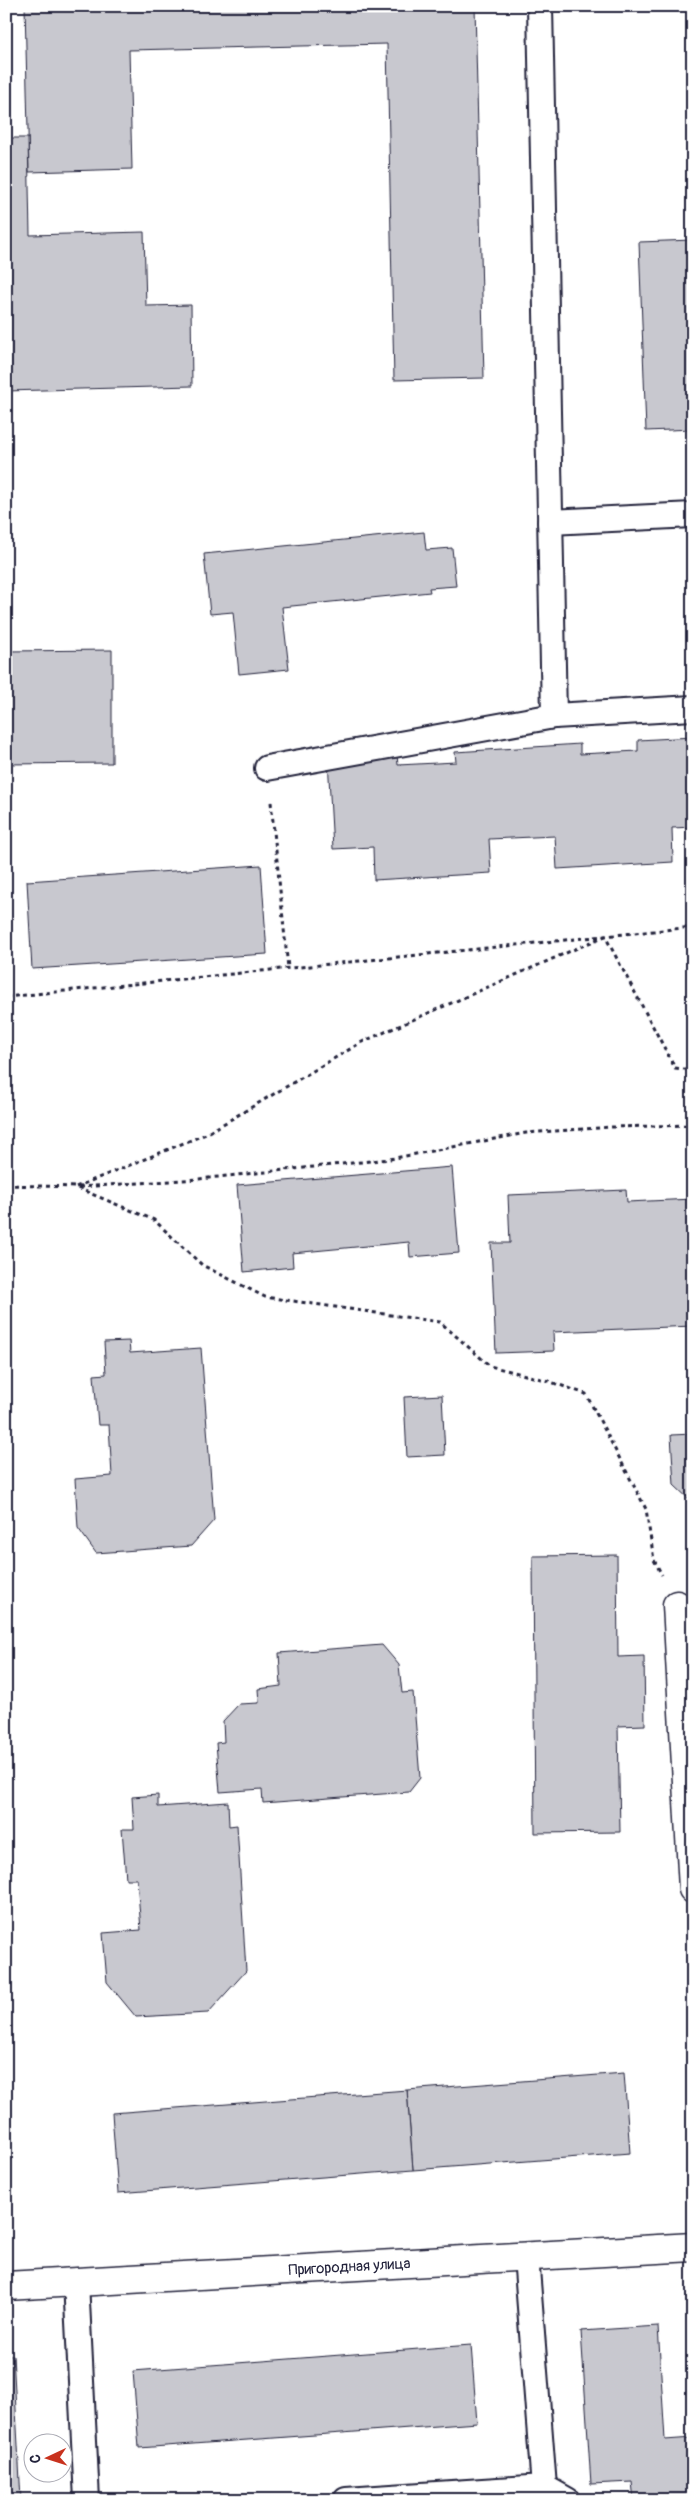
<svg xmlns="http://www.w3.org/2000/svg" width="699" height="2506" viewBox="0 0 699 2506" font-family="Pangolin,sans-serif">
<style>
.building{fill:#c8c8cf;stroke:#22223b}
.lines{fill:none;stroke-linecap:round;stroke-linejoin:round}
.service-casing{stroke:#22223b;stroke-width:28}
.minor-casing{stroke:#22223b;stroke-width:31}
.path{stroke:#22223b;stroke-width:3;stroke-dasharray:4 4;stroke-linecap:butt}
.service{stroke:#fff;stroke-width:24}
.minor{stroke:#fff;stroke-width:28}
.labels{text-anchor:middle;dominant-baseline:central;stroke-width:4;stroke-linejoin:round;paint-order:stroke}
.street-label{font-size:15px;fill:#22223b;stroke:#fff}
</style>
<rect width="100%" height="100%" fill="#fff"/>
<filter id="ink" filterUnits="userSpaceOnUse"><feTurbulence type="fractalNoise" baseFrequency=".02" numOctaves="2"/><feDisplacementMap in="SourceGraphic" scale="10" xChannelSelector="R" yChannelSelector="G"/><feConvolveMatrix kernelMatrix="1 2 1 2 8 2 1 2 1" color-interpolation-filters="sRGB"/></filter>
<g filter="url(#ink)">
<g class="building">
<path d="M25,6H475L484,378L394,380L387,44L129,50L132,169L29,172Z"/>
<path d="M6,138H28L30,235L144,232L146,306L191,305L192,386L6,391Z"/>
<path d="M693,240V429L646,431L639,242Z"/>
<path d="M424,532L426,550L452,548L456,586L429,588L430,592L282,607L289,669L239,674L233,612L210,614L204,554Z"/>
<path d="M112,650V763L6,764V651Z"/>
<path d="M693,737V827L672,828L673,862L557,869L555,836L489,839L491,873L374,880L373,847L333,849L328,759L397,755L398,765L456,762L455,752L580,744V754L638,751V740Z"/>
<path d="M261,865L267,954L32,969L27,881Z"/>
<path d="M452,1167L459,1253L410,1257L409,1242L292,1253L293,1267L244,1272L237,1185Z"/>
<path d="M626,1190L627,1202L693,1199V1326L553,1332L554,1351L496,1353L491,1243H510L508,1195Z"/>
<path d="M690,1333H693V1374Z"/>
<path d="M129,1341L130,1353L201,1348L214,1520L191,1546L96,1553L78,1528L75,1479L112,1476L109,1425H98L94,1375L106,1374L104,1342Z"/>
<path d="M442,1395L445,1455L407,1457L404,1397Z"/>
<path d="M693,1434V1503L674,1485L671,1435Z"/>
<path d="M617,1555L618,1657L644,1656L645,1725L618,1726L620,1832L535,1833L533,1556Z"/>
<path d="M382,1645L399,1665L402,1693L413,1692L420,1778L409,1792L263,1803L262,1789L220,1792L216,1743L224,1742L223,1721L239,1704L259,1703L258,1689L281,1686L279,1653Z"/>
<path d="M158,1795V1807L228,1802L229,1826L237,1825L246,1971L208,2013L136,2017L107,1982L103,1933L141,1930L137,1879H126L122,1829H134L132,1797Z"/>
<path d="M624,2073L630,2153L413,2170L407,2090Z"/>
<path d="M407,2090L413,2170L118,2193L112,2113Z"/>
<path d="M658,2326L665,2440L693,2438V2500H634L632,2482L591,2484L581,2331Z"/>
<path d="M471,2345L477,2423L139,2448L133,2371Z"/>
<path d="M6,2355H13L21,2500H6Z"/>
</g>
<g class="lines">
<defs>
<g id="service">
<path d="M540,6L554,716L693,708"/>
<path d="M550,522L693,515"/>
<path d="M267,768L554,716"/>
<path d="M526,2256L544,2487L567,2500"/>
<path d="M76,2282L87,2500"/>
<path d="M346,2500L544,2487"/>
</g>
<g id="minor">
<path d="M677,1605L693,1889"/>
<path id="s1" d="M6,2286L693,2247"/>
</g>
</defs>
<use href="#service" class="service-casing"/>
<use href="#minor" class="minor-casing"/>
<g class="path">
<path d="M271,802L288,968"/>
<path d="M6,997L693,927"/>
<path d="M6,1185L75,1187L154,1220L202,1265L265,1297L440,1322L490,1366L545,1380L586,1394L646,1509L654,1560L662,1575"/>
<path d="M76,1187L206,1134L362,1042L605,936L675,1068L693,1070"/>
<path d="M79,1187L199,1179L390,1159L526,1133L612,1127L693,1125"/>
</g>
<use href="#service" class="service"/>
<use href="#minor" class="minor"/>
</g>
</g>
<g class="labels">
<g class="street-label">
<text stroke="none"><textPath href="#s1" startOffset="344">Пригородная улица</textPath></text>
</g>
</g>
<rect width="699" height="2506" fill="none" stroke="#fff" stroke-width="25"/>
<rect x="12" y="12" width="674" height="2481" fill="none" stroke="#22223b" stroke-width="2" filter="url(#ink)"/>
<g transform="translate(48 2458) rotate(266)"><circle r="24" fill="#ffffff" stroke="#a7a7b1"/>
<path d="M0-4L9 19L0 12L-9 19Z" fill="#c8321e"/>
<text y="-8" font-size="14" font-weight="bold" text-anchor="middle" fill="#22223b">С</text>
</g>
</svg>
